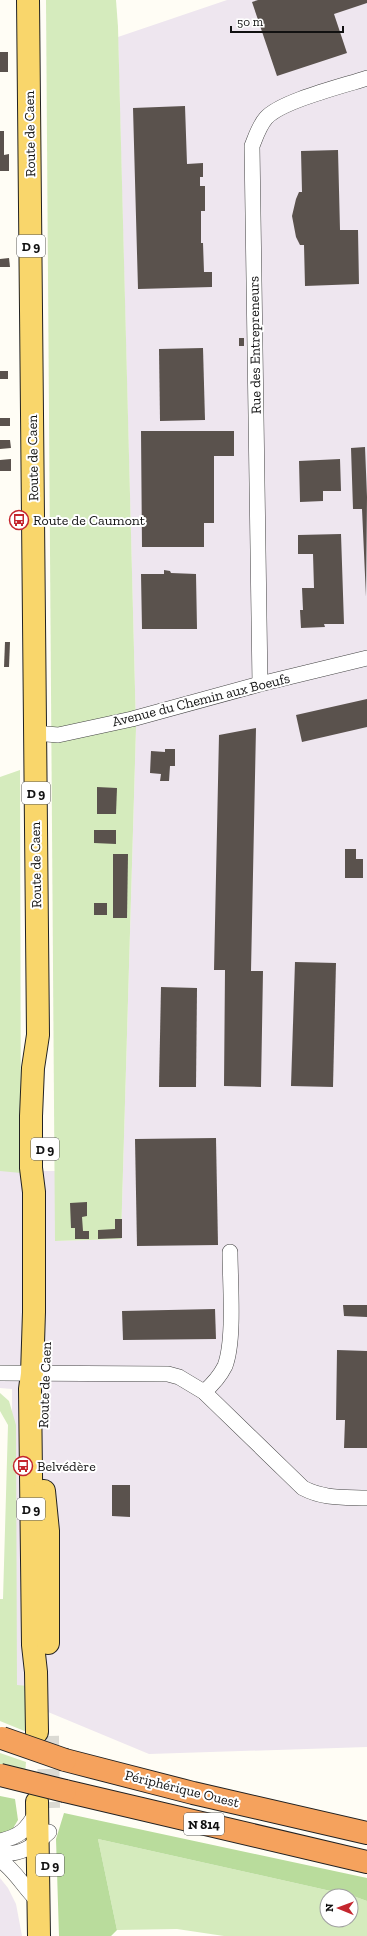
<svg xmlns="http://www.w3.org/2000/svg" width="367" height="1936" viewBox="0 0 367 1936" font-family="'Zilla Slab',serif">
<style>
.industrial{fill:#eee6ef}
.green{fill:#d5ebbd;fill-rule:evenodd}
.forest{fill:#b9dc9c}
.building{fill:#5a524d}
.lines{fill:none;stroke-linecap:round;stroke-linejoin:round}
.primary-tunnel{stroke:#dbdad3;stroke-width:22;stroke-dasharray:22 11;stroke-linecap:butt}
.street-casing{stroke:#444;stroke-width:16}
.primary-casing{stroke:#222;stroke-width:24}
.highway-casing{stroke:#222;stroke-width:24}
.street{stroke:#fff;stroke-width:15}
.primary{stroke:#f9d66b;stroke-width:22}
.highway{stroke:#f5a25d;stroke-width:22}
.highway-bridge-casing{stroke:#222;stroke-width:24;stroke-linecap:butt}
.highway-bridge{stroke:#f5a25d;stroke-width:22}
.labels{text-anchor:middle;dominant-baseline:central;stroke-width:4;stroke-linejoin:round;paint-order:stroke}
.shield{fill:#fff;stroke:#585858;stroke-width:1}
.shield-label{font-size:13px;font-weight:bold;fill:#111}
.street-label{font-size:14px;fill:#111;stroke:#fff}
.poi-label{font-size:14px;fill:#111;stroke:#fff;text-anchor:start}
</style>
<rect width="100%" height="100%" fill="#fffdf5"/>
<g class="industrial">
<path d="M227,0H367V1747L149,1754L12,1697V1389L0,1388V1171H55V1241L121,1239L136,728L118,37Z"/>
<path d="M0,1878L8,1888L16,1904L22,1936H0Z"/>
</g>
<g class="green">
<path d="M46,0H116L118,27L136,728L121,1239L55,1241Z"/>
<path d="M20,770L21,1173L0,1171V777Z"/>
<path d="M0,1393L9,1401L16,1425L17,1685L28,1686L27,1732L0,1721V1599H3L8,1425L0,1411Z"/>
<path d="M0,1753L26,1762L25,1774L0,1767Z"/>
<path d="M98,1839L353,1896L367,1901V1936H224L177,1929L117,1930ZM327,1896H351V1920H327Z"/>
</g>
<g class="forest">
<path d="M0,1796L15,1799L18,1820L9,1835L0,1834Z"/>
<path d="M64,1813L367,1878V1901L353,1896L98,1839L117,1930L111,1936H59L56,1839Z"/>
</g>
<g class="building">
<path d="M258,0H367V3L334,14L347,53L277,76L252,2Z"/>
<rect x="0" y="52" width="8" height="20"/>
<path d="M185,106L187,164L203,163V177H200V186H205V211H201V243H203L204,272H212V287L138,289L133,108Z"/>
<path d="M0,131H4V155L9,154V171H0Z"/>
<path d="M338,150L340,230H358L359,284L305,286L304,245H300L296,237L292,216L296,199L299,192H302L301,151Z"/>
<path d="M9,258L10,267H0V259Z"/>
<rect x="239" y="338" width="5" height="8"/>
<path d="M203,348L205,420L160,421L159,349Z"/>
<rect x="0" y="371" width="8" height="8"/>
<rect x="0" y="418" width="10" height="8"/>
<path d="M141,431H234V456H214V523H204V547H142Z"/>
<path d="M0,440H10L11,448L0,449Z"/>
<path d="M365,447L367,497L366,597L362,509H353L351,448Z"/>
<path d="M11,459V471H0V460Z"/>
<path d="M340,459L341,491H323V501L300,502L299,461Z"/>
<path d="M341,534L344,624H324L325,627L301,628L300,610H303L302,588H314L313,554H298V535Z"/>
<path d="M164,570L170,571L171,573L196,574L197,629H142L141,574H164Z"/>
<path d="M5,642H10L9,667H4Z"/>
<path d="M367,699V727L302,742L296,715Z"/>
<path d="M256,728L251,971H263L261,1087L224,1086L225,970H214L219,735Z"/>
<path d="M165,749H175V766H170L169,781H160L161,774L150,773L151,751L165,752Z"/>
<path d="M97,787L117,788L116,814H97Z"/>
<path d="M94,830H116V844L94,843Z"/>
<path d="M345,849H356V859H363V878H345Z"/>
<path d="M113,854H128L127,918H113Z"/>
<rect x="94" y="903" width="13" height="12"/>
<path d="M295,962L336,963L333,1087L291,1086Z"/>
<path d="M161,987L197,988L196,1087H159Z"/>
<path d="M216,1138L218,1245L137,1246L135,1139Z"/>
<path d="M87,1202V1216L82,1217L83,1231H89V1239H75V1228H71L70,1203Z"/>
<path d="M115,1219H122V1238L98,1239V1230L115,1229Z"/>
<path d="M343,1305H367V1317L344,1316Z"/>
<path d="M215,1309L216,1339L123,1340L122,1311Z"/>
<path d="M337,1350L367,1351V1448H344L345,1420H336Z"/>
<path d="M112,1485H130V1517L112,1516Z"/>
</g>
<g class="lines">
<path class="primary-tunnel" d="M48,1736L49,1808"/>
<defs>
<g id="street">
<path d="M260,684L252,146C256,136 259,126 266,118C281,101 343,86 367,78"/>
<path d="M35,733L58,735L132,719L260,684L367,658"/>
<path d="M0,1373L168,1374L179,1377L204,1392L303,1488C324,1499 344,1497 367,1498"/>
<path d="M204,1392C212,1385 220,1376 225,1366C235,1340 230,1281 230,1252"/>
<path d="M0,1841C21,1836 26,1830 37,1812"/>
<path d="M0,1853C20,1856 34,1846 49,1832"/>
<path d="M0,1860C16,1871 24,1888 38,1901"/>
</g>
<g id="primary">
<path d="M28,0L38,1035L33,1068L31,1116V1168L34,1192V1312L32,1374L30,1389L33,1645L36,1672L37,1732"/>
<path d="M44,1491L48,1531V1643"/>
<path d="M37,1802L39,1936"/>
</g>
<g id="highway">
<path d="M65,1760L193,1793L367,1833"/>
<path d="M65,1791L367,1862"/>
</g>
</defs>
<use href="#street" class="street-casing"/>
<use href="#primary" class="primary-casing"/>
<use href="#highway" class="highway-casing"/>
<use href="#street" class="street"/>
<use href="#primary" class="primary"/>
<use href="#highway" class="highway"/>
<defs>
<g id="highway-bridge">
<path d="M2,1738L65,1760"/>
<path d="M0,1775L65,1791"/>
</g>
</defs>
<use href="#highway-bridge" class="highway-bridge-casing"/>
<use href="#highway-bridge" class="highway-bridge"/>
</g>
<defs>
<symbol id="bus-ring" viewBox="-11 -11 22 22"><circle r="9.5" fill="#fff" stroke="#c4262e" stroke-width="1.5"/><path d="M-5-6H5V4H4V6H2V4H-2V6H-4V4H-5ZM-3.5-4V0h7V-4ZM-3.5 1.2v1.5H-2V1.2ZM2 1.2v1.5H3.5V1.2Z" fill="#c4262e"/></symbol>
</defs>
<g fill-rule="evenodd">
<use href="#bus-ring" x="8" y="509" width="22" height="22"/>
<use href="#bus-ring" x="12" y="1455" width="22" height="22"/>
</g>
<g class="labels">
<g class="shield">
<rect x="17" y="235" width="28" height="22" rx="3"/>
<rect x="22" y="782" width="28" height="22" rx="3"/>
<rect x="31" y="1138" width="28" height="22" rx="3"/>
<rect x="17" y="1498" width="28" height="22" rx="3"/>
<rect x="184" y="1813" width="40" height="22" rx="3"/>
<rect x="36" y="1854" width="28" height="22" rx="3"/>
</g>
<g class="shield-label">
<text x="31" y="246">D 9</text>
<text x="36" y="793">D 9</text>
<text x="45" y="1149">D 9</text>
<text x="31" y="1509">D 9</text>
<text x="204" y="1824">N 814</text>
<text x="50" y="1865">D 9</text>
</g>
<g class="street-label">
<text transform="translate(30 134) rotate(-91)">Route de Caen</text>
<text transform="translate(255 345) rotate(-91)">Rue des Entrepreneurs</text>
<text transform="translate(33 458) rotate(-91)">Route de Caen</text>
<text transform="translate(201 700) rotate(-14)">Avenue du Chemin aux Boeufs</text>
<text transform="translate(36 865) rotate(-91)">Route de Caen</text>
<text transform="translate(45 1385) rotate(-88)">Route de Caen</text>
<text transform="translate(182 1789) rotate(14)">Périphérique Ouest</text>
</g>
<g class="poi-label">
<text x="33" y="520">Route de Caumont</text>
<text x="37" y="1466">Belvédère</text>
</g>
</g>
<g transform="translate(339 1908) rotate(271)"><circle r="19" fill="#ffffff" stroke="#a0a0a0"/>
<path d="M0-3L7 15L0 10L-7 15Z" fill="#c4262e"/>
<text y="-6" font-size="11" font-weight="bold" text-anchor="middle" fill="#111111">N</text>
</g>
<path d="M231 26v6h112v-6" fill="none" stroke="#111111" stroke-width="2"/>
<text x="237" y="26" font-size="12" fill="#111111" stroke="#ffffff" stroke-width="3" paint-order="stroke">50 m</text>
</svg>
